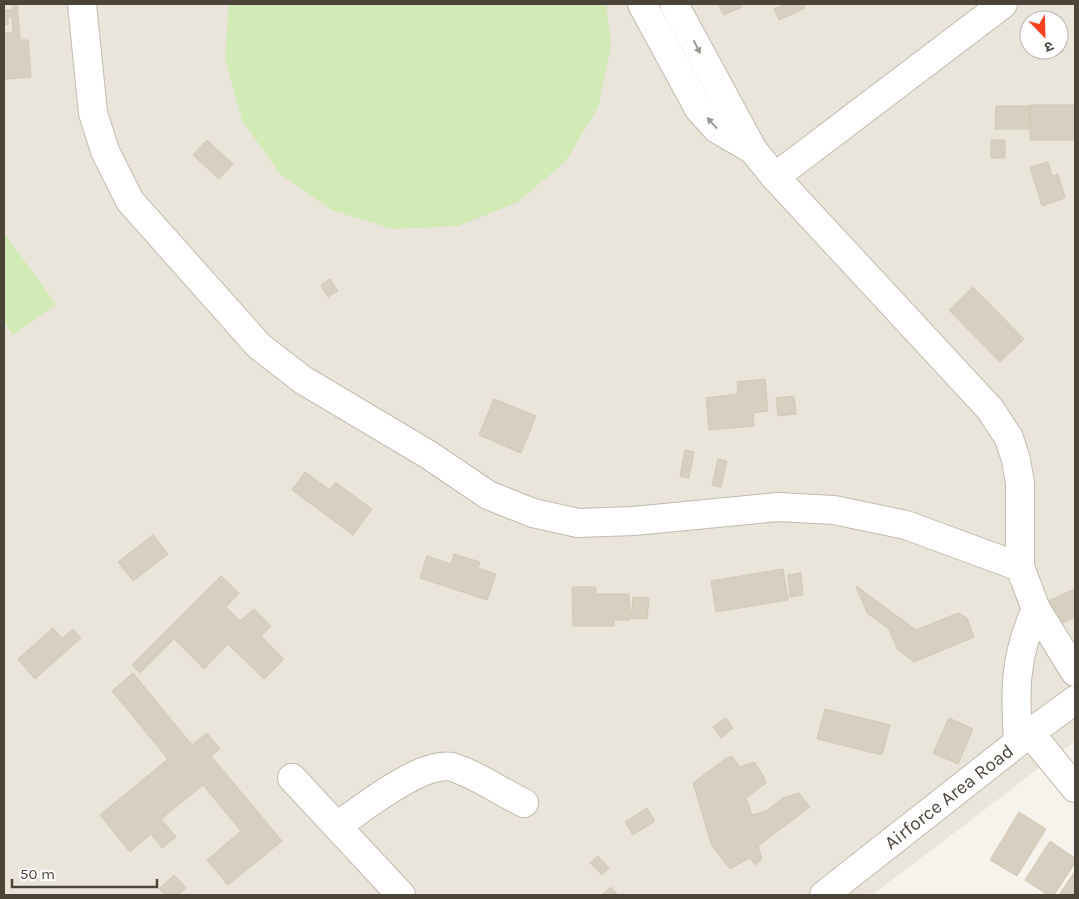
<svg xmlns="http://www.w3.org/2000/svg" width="1079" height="899" viewBox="0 0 1079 899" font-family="Karla,'Noto Sans Devanagari',sans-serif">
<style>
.residential{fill:#eae5da;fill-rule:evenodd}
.green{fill:#d2eab5}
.building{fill:#d8cfc1;stroke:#d3c7b4}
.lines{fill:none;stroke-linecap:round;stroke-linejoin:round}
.minor-casing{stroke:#c2bbae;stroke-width:30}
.minor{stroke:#fff;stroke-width:28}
.oneway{fill:#9c9892}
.labels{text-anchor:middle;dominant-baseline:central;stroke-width:4.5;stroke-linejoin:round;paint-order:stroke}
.street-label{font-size:19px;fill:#4b4439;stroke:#fff}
</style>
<rect width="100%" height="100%" fill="#f6f3ec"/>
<path class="residential" d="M4,4H1075V741L872,895H4ZM1029,20H1059V50H1029Z"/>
<g class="green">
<path d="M229,4H606L611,46L598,107L566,161L518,202L458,226L393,229L331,210L279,173L242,120L225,58Z"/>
<path d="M4,233L56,304L13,335L4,322Z"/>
</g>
<g class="building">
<path d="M13,4H17L20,40H28L31,77L4,79V33L13,32L12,17H8V25H4V10H13Z"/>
<path d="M722,4H740L742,7L724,15L719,5Z"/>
<path d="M786,4H803L805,8L779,20L774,9Z"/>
<rect x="1030" y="105" width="45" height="35"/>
<path d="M996,106H1030L1029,129H995Z"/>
<path d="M207,140L233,164L219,179L193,155Z"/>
<rect x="991" y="140" width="14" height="18"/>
<path d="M1048,162L1052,176L1058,174L1065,198L1042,206L1030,167Z"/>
<path d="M330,279L338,291L328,297L321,285Z"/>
<path d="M973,287L1024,339L1000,362L949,310Z"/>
<path d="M765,379L768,411L753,413L754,426L709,430L706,398L738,394L737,382Z"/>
<path d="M794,396L796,414L778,416L776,398Z"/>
<path d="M494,399L536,416L521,453L479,435Z"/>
<path d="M685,450L694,452L689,478L680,476Z"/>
<path d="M718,459L727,461L721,487L712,485Z"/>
<path d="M305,472L330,490L335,482L372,509L353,535L292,490Z"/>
<path d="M153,535L168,554L133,581L118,562Z"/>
<path d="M454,554L480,562L478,568L496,574L487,600L420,578L427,556L451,564Z"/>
<path d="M783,569L788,600L716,612L711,581Z"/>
<path d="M801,573L803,595L790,597L788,575Z"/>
<path d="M221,576L239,593L226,607L240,621L254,609L271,626L261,636L284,659L264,679L228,644L204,669L174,639L140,673L132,665Z"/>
<path d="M856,586L916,630L958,613L967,618L974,637L914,662L897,649L889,629L867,613Z"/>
<path d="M572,587H596V594H629L630,620H614V626H573Z"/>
<path d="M1075,589V617L1056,626L1046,602Z"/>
<path d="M633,597L649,598L647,619L631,618Z"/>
<path d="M53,628L62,638L73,629L81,638L35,679L18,659Z"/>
<path d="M133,673L192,745L207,733L220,749L211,756L282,841L228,885L207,860L241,831L203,785L161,819L176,837L162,848L151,834L130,852L100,815L168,759L112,691Z"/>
<path d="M825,709L890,725L882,755L817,739Z"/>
<path d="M726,718L733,728L721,738L713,727Z"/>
<path d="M949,718L973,729L958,764L933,753Z"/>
<path d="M732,756L740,767L754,762L763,775L766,783L746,798L752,815L766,811L783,798L799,793L810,807L758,846L762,859L755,865L750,858L730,869L712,846L693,783L725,759Z"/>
<path d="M647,808L655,821L633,835L625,822Z"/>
<path d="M1019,812L1046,829L1017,876L990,860Z"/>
<path d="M1050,841L1075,858V863L1054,895H1048L1025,880Z"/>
<path d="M598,856L609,868L602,875L590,863Z"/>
<path d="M1075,871V895H1059Z"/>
<path d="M174,875L186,888L178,895H165L159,889Z"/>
<path d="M611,887L618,895H602Z"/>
</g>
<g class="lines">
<defs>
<g id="minor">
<path d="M82,4L93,113L105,151L130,201L259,346L303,380L429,455L488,495L533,513L578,523L634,521L778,507L834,510L906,525L1020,567"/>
<path d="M642,4L699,109L717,129L753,150"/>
<path d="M674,4L753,150L775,177L990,409L1009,438L1016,460L1020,483V567L1036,609L1075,672"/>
<path d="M775,177L1003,4"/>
<path d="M1030,733L1075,788"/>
<path d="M1018,742C1015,690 1014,658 1036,609"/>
<path d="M292,778L401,895"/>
<path d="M337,826C362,809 426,757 455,768C479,776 501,792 524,803"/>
<path d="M824,895L1030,733L1075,700"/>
</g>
</defs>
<use href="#minor" class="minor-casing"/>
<use href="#minor" class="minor"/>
</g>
<defs><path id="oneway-solid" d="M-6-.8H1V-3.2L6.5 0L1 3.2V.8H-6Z" transform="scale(1.25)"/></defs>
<g class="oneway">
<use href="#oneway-solid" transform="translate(697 47) rotate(63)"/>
<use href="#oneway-solid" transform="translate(712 123) rotate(-133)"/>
</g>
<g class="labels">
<g class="street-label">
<text transform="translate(949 797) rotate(-38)">Airforce Area Road</text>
</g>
</g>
<rect width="1079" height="899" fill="none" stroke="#4b4439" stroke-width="10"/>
<g transform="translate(1044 35) rotate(157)"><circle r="24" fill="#ffffff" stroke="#b7b4b0"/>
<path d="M0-4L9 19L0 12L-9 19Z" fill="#fc3f1d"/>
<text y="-8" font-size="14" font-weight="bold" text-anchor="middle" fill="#4b4439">उ</text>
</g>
<path d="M12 879v8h145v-8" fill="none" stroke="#4b4439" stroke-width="2.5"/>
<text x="20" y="879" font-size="15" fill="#4b4439" stroke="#ffffff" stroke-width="4" paint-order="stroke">50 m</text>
</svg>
